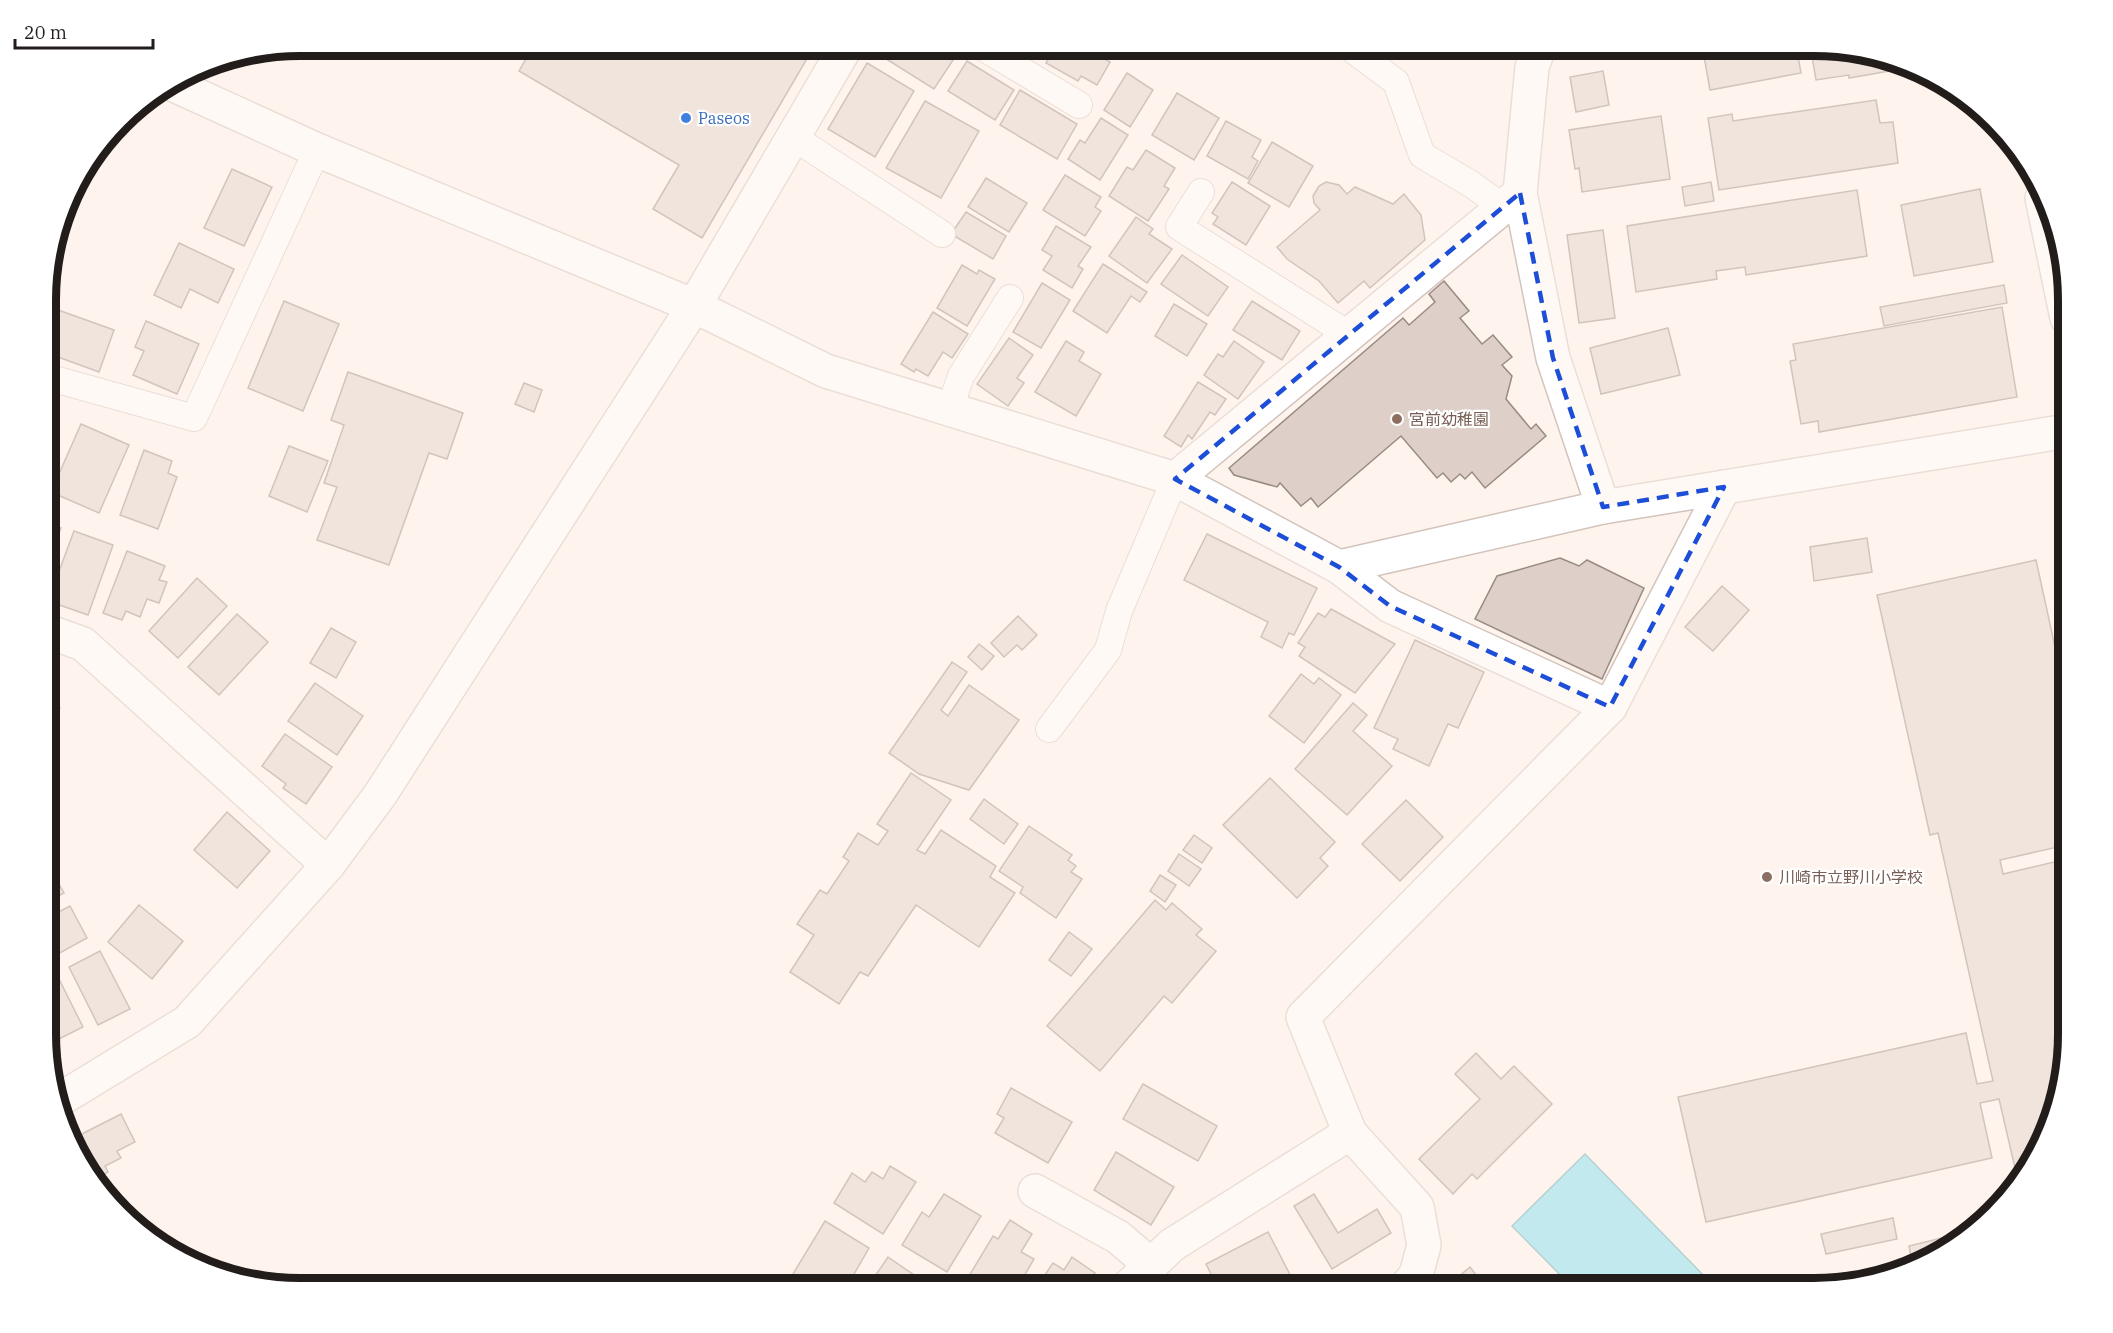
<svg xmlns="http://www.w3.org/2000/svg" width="2113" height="1333" viewBox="0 0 2113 1333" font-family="'IBM Plex Serif','Noto Sans JP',serif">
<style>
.water{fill:#79def0;stroke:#5fa4b0;stroke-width:1.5}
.building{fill:#ded0c8;stroke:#988b84;stroke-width:1.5}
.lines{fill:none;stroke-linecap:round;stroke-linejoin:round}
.service-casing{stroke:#d2c4bd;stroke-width:28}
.minor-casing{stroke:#d2c4bd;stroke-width:36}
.tertiary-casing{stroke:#d2c4bd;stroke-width:36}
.service{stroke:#fff;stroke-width:26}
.minor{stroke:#fff;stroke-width:33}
.tertiary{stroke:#fff;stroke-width:33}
.marked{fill:none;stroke:#1d4ed8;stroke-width:4.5;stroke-dasharray:12 8;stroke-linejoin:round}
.shop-dot{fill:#3f7fe0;stroke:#fff;stroke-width:2}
.education-dot{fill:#8d6e63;stroke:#fff;stroke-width:2}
.labels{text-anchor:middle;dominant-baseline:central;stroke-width:4.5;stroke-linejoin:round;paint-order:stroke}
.shop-label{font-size:16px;fill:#366cbe;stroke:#fff;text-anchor:start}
.education-label{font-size:16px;fill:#785e54;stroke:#fff;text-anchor:start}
.rim{fill:none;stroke:#221d1b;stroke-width:8}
</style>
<rect width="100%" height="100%" fill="#fff4ed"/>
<path class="water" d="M1585,1154L1711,1283L1706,1288H1573L1512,1226Z"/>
<g class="building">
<path d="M534,45H815L702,238L653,209L679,165L519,71Z"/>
<path d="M876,45H936L955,57L934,89L872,50Z"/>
<path d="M1017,45H1033L1029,52Z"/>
<path d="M1056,45H1080L1110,62L1097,85L1081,76L1078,81L1046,63Z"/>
<path d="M1702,45H1796L1801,73L1710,90Z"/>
<path d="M1810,45L1895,58L1913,67L1849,78V75L1816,80Z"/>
<path d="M967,61L1014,90L995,120L948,91Z"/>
<path d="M867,63L914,91L875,157L828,129Z"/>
<path d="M1603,71L1609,105L1576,112L1570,77Z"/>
<path d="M1127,73L1153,90L1130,127L1104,110Z"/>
<path d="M1020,90L1077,124L1057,159L1000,125Z"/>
<path d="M1177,93L1219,118L1194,160L1152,135Z"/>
<path d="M1876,100L1880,123L1893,122L1898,163L1719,190L1708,118L1732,114L1733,121Z"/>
<path d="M925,101L979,131L941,198L886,168Z"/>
<path d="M1661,116L1670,179L1582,192L1579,168L1575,169L1569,130Z"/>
<path d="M1101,118L1128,135L1100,180L1068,159L1080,140L1085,143Z"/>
<path d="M1226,121L1261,140L1252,157L1258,161L1248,179L1207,156Z"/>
<path d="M1272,142L1313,166L1289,207L1248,183Z"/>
<path d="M1146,150L1175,168L1164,186L1169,189L1148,221L1109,196L1127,167L1133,170Z"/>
<path d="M232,169L272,187L244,246L204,228Z"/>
<path d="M1065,175L1101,197L1095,207L1101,211L1085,236L1043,210Z"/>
<path d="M986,178L1027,203L1009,232L968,207Z"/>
<path d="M1232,182L1270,206L1246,245L1213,224L1218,217L1212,213Z"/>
<path d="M1326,182L1339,185L1347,194L1355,187L1393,204L1404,194L1421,215L1425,240L1370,288L1364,281L1338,303L1319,281L1287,259L1277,247L1320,210L1314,203L1313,196L1319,186Z"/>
<path d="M1711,182L1714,201L1685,206L1682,187Z"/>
<path d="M1980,189L1993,262L1914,276L1901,205Z"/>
<path d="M1857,190L1867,256L1746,275L1745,267L1716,271L1717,279L1636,292L1627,226Z"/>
<path d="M966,212L1006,236L993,259L951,234Z"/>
<path d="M1136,217L1153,229L1149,234L1172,249L1147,283L1109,256Z"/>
<path d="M1056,226L1091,247L1078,266L1083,269L1072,288L1043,270L1052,256L1042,250Z"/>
<path d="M1603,230L1615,318L1579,323L1567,235Z"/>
<path d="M179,243L234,269L218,303L190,289L181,308L154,295Z"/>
<path d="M1182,255L1228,287L1208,316L1161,284Z"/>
<path d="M1103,264L1147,292L1140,302L1131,296L1107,333L1073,311Z"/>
<path d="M962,265L977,274L979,270L995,279L967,326L937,308Z"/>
<path d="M1444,281L1469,311L1460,318L1482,344L1493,335L1512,357L1502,365L1512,376L1506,399L1531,429L1536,424L1546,436L1485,488L1472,472L1465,479L1460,474L1451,482L1443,473L1437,478L1401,436L1318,507L1311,498L1301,506L1280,483L1277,487L1234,475L1229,468L1403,318L1409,325L1435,302L1429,294Z"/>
<path d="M1042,283L1070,300L1041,348L1013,332Z"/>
<path d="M2004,285L2007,303L1884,326L1880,307Z"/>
<path d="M284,301L339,324L303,411L248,388Z"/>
<path d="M1252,301L1300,331L1282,360L1233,330Z"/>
<path d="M1174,304L1207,324L1187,356L1155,336Z"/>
<path d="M47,306L114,330L99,372L47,353Z"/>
<path d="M2002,307L2017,397L1819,432L1818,421L1801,424L1790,361L1796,360L1793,344Z"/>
<path d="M933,312L968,334L952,358L943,352L928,376L916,369L914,372L901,364Z"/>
<path d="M146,321L199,344L177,394L133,375L144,351L135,347Z"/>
<path d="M1668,328L1680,375L1601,394L1590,348Z"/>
<path d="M1009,338L1033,355L1017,378L1024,383L1008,406L977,384Z"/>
<path d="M1066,341L1084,352L1079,361L1101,374L1076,416L1035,392Z"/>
<path d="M1234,341L1264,362L1238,399L1204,375L1218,354L1223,357Z"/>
<path d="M348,372L463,413L447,459L429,453L389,565L317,540L337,487L324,483L344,425L331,420Z"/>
<path d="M1198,382L1226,399L1215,415L1210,412L1192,439L1188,435L1181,447L1164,436Z"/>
<path d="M524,383L542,390L534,412L515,404Z"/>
<path d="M81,424L129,445L99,513L51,492Z"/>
<path d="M47,433L56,436L47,460Z"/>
<path d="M289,446L328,461L307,512L269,496Z"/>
<path d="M144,450L172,461L168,473L177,477L158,529L120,515Z"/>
<path d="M47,523L61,528L47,564Z"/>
<path d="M74,531L113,545L88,615L48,601Z"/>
<path d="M1207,534L1317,588L1294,635L1289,633L1282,648L1261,637L1268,622L1184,580Z"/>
<path d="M1867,538L1872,572L1814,581L1810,547Z"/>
<path d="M127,551L165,566L159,580L167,582L159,603L147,599L140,617L126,611L122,620L103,613Z"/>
<path d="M1560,558L1579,566L1587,560L1644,588L1602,679L1475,619L1497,576Z"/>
<path d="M2036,560L2067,702V845L2000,860L2003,874L2067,859V1049L2055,1115L2025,1174L2018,1181L1999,1099L1980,1103L1992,1158L1706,1222L1678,1097L1966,1033L1977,1084L1993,1081L1938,833L1930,835L1877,595Z"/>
<path d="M197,578L227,606L178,658L149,631Z"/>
<path d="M1722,586L1749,610L1713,651L1685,627Z"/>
<path d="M1331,609L1395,644L1355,693L1299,656L1305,647L1298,643L1318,613L1325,617Z"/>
<path d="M237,614L268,642L219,695L188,667Z"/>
<path d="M1018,616L1037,635L1022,650L1017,645L1004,657L991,643Z"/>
<path d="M331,628L356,642L336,678L310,663Z"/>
<path d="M1415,640L1484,672L1458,728L1448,724L1429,766L1393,749L1398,739L1374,728Z"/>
<path d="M979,644L994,656L982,670L968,657Z"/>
<path d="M952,662L967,672L941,710L948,716L969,685L1019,720L969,790L919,774L889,753Z"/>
<path d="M1301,674L1314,684L1319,678L1341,695L1304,743L1269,716Z"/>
<path d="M315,683L363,716L337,755L288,721Z"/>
<path d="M47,685L60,708L47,716Z"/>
<path d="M1353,703L1367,715L1353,731L1392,766L1347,815L1295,769Z"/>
<path d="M285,734L332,767L306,804L283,788L286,784L262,766Z"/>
<path d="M911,773L951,800L917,850L925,854L941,830L996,866L990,877L1015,893L979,947L916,905L868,976L860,972L839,1004L790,972L814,935L797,924L820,890L827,894L849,861L843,857L858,833L878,845L888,831L877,824Z"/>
<path d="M1270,778L1335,842L1320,858L1328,866L1297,898L1223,825Z"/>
<path d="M984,799L1018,824L1004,844L970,819Z"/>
<path d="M1406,800L1443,837L1400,881L1362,844Z"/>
<path d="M227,812L270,851L237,888L194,850Z"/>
<path d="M1029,826L1072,855L1068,860L1076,866L1071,872L1082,879L1056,918L1020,893L1023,887L999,871Z"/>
<path d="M1194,835L1212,848L1202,863L1183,850Z"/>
<path d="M1179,854L1201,869L1189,886L1168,871Z"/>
<path d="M47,863L64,893L47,902Z"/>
<path d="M1160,875L1176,885L1165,902L1150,891Z"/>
<path d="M1155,900L1166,910L1172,903L1202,929L1196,935L1216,951L1172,1003L1164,996L1100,1071L1047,1026Z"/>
<path d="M139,905L183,941L152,979L108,942Z"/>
<path d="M70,906L87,938L47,960V918Z"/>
<path d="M1069,932L1092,949L1071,976L1049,960Z"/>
<path d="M100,951L130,1009L98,1025L69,967Z"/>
<path d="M57,975L83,1027L47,1045V980Z"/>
<path d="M1476,1053L1501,1079L1514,1066L1552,1104L1477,1179L1472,1174L1453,1194L1419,1159L1480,1099L1455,1074Z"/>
<path d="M1143,1084L1217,1126L1198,1161L1123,1119Z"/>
<path d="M1011,1088L1072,1122L1048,1163L995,1133L1004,1118L997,1114Z"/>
<path d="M121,1114L135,1142L117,1151L121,1158L105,1166L108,1172L96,1179L79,1161L72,1139Z"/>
<path d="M1116,1152L1174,1187L1151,1225L1094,1190Z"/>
<path d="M890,1166L916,1182L883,1234L834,1203L852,1173L865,1182L872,1172L883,1179Z"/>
<path d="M944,1194L981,1216L947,1272L902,1245L922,1212L929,1217Z"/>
<path d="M1314,1194L1338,1233L1377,1209L1391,1233L1332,1269L1294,1206Z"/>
<path d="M1893,1218L1897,1239L1826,1254L1821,1234Z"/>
<path d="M1010,1220L1032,1234L1021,1252L1034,1259L1017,1288H977L966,1281L993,1236L998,1239Z"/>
<path d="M825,1221L869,1248L846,1288H833L826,1284L824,1288H816L793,1274Z"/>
<path d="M1268,1232L1297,1288H1218L1206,1264Z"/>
<path d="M1962,1233L1940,1254L1912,1263L1909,1246Z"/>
<path d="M888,1257L933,1288H867Z"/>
<path d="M1072,1257L1095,1273L1086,1288H1036L1053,1263L1064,1270Z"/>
<path d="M1470,1267L1486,1288H1445Z"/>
</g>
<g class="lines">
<defs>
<g id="service">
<path d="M979,45L1079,105"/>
<path d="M1346,45L1396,82L1422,155L1471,184L1503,207"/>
<path d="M793,137L942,234"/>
<path d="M1201,192L1179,227L1348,334"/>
<path d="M47,377L194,418L317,150"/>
<path d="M949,411L961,376L1010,298"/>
<path d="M1049,729L1108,650L1119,611L1175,479"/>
</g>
<g id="minor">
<path d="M1540,45L1532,67L1520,193L1553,358L1603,507"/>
<path d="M1175,479L1520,193"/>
<path d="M1339,567L1603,507L2067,431"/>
<path d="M47,631L83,644L328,865"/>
<path d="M59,1100L187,1022L328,865L380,795L694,306L847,45"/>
<path d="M1035,1191L1118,1237L1151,1265"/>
<path d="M1127,1288L1172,1245L1350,1133"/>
<path d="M1405,1288L1416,1275L1424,1245L1417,1207L1350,1133L1303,1017L1610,707L1724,487"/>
</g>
<g id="tertiary">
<path d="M172,84L317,150L694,306L826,371L1175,479L1339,567L1390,606L1610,707"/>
<path d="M2042,198L2067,318"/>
</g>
</defs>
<use href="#service" class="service-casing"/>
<use href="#minor" class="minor-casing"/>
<use href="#tertiary" class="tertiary-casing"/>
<use href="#service" class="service"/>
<use href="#minor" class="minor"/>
<use href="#tertiary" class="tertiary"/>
</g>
<path d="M0 0H2113V1333H0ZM1520,193L1553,358L1603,507L1724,487L1610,707L1390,606L1339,567L1175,479Z" fill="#fff4ed" fill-opacity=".55" fill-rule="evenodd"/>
<path class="marked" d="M1520,193L1553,358L1603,507L1724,487L1610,707L1390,606L1339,567L1175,479Z"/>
<circle class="shop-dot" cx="686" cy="118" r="6"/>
<g class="education-dot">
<circle cx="1397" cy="419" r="6"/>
<circle cx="1767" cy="877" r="6"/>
</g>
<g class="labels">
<g class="shop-label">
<text x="698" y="118">Paseos</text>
</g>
<g class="education-label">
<text x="1409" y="419">宮前幼稚園</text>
<text x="1779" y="877">川崎市立野川小学校</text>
</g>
</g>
<path d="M0 0H2113V1333H0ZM300 56H1814A244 244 0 0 1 2058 300V1034A244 244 0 0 1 1814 1278H300A244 244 0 0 1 56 1034V300A244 244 0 0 1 300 56Z" fill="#fff" fill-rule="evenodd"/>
<path class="rim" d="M300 56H1814A244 244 0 0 1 2058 300V1034A244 244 0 0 1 1814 1278H300A244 244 0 0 1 56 1034V300A244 244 0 0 1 300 56Z"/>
<path d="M15 39v9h138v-9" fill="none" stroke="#221d1b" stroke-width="3"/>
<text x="24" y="39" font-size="18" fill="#221d1b" stroke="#ffffff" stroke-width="4.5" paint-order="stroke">20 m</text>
</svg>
